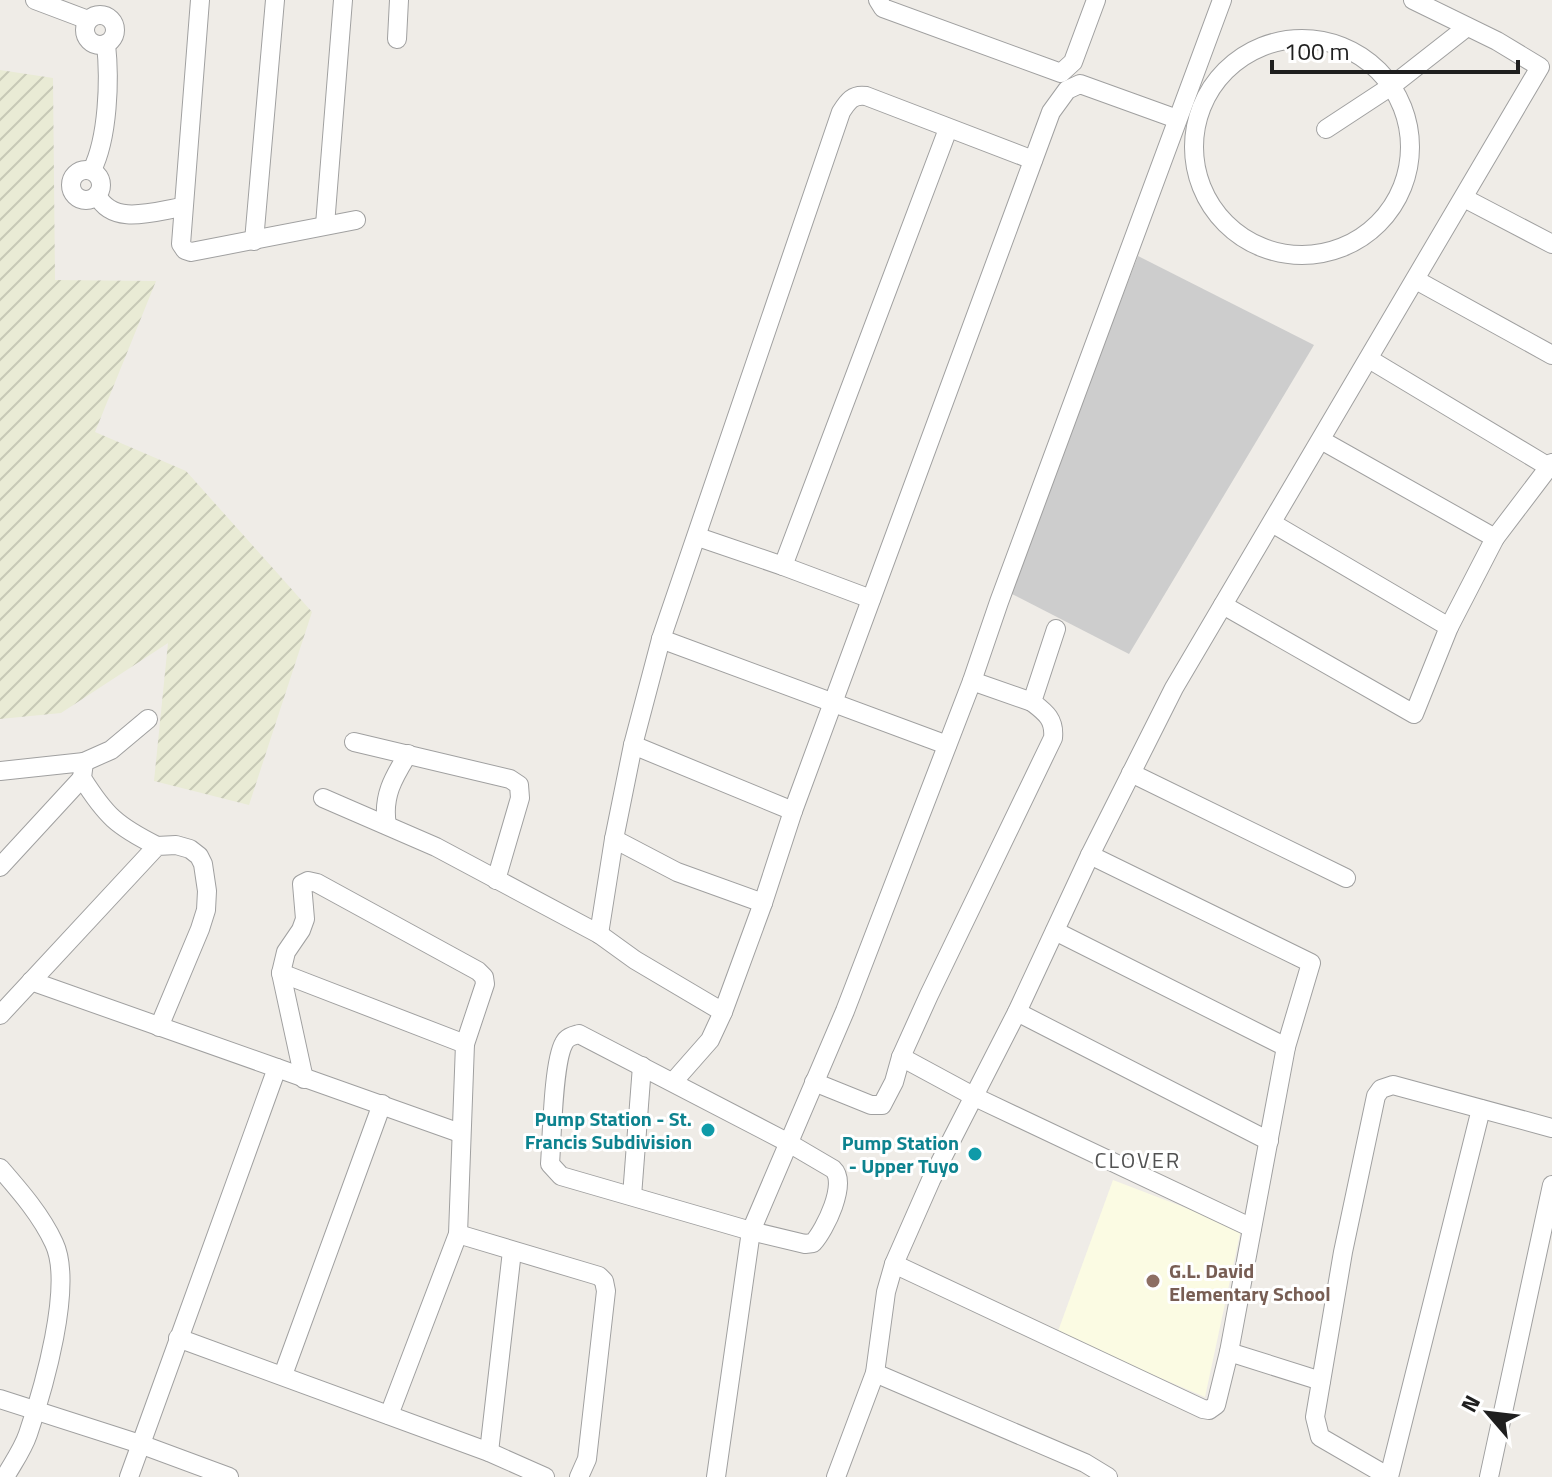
<svg xmlns="http://www.w3.org/2000/svg" width="1552" height="1477" viewBox="0 0 1552 1477" font-family="'Titillium Web',sans-serif">
<style>
.education{fill:#fbfbe3}
.religious{fill:#cdcdcd}
.farmland{fill:url(#farmland-furrows)}
.lines{fill:none;stroke-linecap:round;stroke-linejoin:round}
.minor-casing{stroke:#a0a0a0;stroke-width:20}
.minor{stroke:#fff;stroke-width:18}
.culture-dot{fill:#0f9aa8;stroke:#fff;stroke-width:3}
.education-dot{fill:#8d6e63;stroke:#fff;stroke-width:3}
.labels{text-anchor:middle;dominant-baseline:central;stroke-width:6;stroke-linejoin:round;paint-order:stroke}
.culture-label{font-size:20px;font-weight:bold;fill:#0d838f;stroke:#fff;text-anchor:end}
.education-label{font-size:20px;font-weight:bold;fill:#785e54;stroke:#fff;text-anchor:start}
.neighbourhood-label{font-size:22px;letter-spacing:2px;fill:#525252;stroke:#fff}
</style>
<defs>
<pattern id="farmland-furrows" width="10" height="10" patternUnits="userSpaceOnUse" patternTransform="scale(2)"><rect width="10" height="10" fill="#e9ebd5"/><path d="M-1 1l2-2M0 10L10 0M9 11l2-2" fill="none" stroke="#c7c9b6"/></pattern>
</defs>
<rect width="100%" height="100%" fill="#efece7"/>
<path class="education" d="M1113,1180L1241,1229L1205,1397L1057,1334Z"/>
<path class="religious" d="M1138,256L1314,345L1129,654L1008,592Z"/>
<path class="farmland" d="M0,70L53,78L55,280L156,281L95,432L186,471L312,612L249,805L154,781L168,643L61,713L0,719Z"/>
<g class="lines">
<defs>
<g id="minor">
<path d="M35,0L88,20"/>
<path d="M200,0L181,244L185,250L191,252L356,220"/>
<path d="M878,0L883,8L1061,73L1073,62L1096,0"/>
<circle cx="100" cy="30" r="15"/>
<circle cx="1302" cy="147" r="108"/>
<path d="M397,39L399,0"/>
<path d="M1326,129L1393,85L1467,27"/>
<circle cx="86" cy="185" r="15"/>
<path d="M92,170C108,138 110,80 106,44"/>
<path d="M97,195C113,227 155,211 183,207"/>
<path d="M1464,198L1552,244"/>
<path d="M325,225L343,0"/>
<path d="M254,241L275,0"/>
<path d="M1416,280L1552,355"/>
<path d="M1369,359L1549,467"/>
<path d="M1321,440L1495,538"/>
<path d="M698,537L783,566L948,129"/>
<path d="M783,566L871,599"/>
<path d="M1223,605L1414,714L1449,627L1272,523"/>
<path d="M1449,627L1495,538L1552,463"/>
<path d="M661,639L947,745"/>
<path d="M972,681L1032,702"/>
<path d="M354,742L510,779L519,785L520,798L496,880"/>
<path d="M633,745L793,811"/>
<path d="M84,762L111,750L148,719"/>
<path d="M0,771L84,762L82,778C106,816 117,826 157,846"/>
<path d="M1131,773L1346,878"/>
<path d="M323,798L436,847L599,934L635,960L723,1012L763,903L793,811L1051,112L1067,90L1080,84L1177,119"/>
<path d="M387,825C382,797 393,778 408,754"/>
<path d="M614,839L677,872L763,903"/>
<path d="M0,867L82,778"/>
<path d="M1055,931L1286,1047"/>
<path d="M599,934L614,839L633,745L661,639L841,112C848,101 853,94 866,96L1033,160"/>
<path d="M281,973L465,1044"/>
<path d="M31,981L277,1068"/>
<path d="M1017,1012L1269,1141"/>
<path d="M0,1015L157,846L176,845L190,849L199,856L203,864L207,891L206,910L200,929L159,1027"/>
<path d="M579,1034L787,1142L833,1169C848,1183 825,1230 813,1243L805,1244L751,1231L561,1176L550,1164C552,1138 553,1062 564,1043C567,1037 572,1036 579,1034Z"/>
<path d="M901,1057L975,1097L1252,1228"/>
<path d="M304,1079L281,973L286,952L301,930L305,919L302,884L308,881L317,883L478,971L484,977L485,984L465,1044L458,1234L389,1415"/>
<path d="M673,1082L710,1040L723,1012"/>
<path d="M814,1082L871,1105H882L894,1082L901,1057L929,995L1053,738C1055,719 1045,712 1032,702L1056,629"/>
<path d="M0,1168C20,1191 41,1215 54,1243C74,1285 43,1390 28,1434C23,1449 13,1463 5,1477"/>
<path d="M632,1196L642,1066"/>
<path d="M458,1234L599,1276L604,1281L606,1291L587,1459L579,1477"/>
<path d="M894,1264L1203,1409L1209,1410L1216,1405L1229,1352L1286,1047L1311,963L1090,855"/>
<path d="M178,1338L489,1452L545,1477"/>
<path d="M1229,1352L1321,1381"/>
<path d="M875,1373L1085,1463L1108,1477"/>
<path d="M283,1375L382,1104"/>
<path d="M0,1399L140,1444L229,1477"/>
<path d="M489,1452L512,1251"/>
<path d="M129,1477L277,1068L460,1133"/>
<path d="M716,1477L751,1231L845,1011L972,681L999,602L1222,0"/>
<path d="M836,1477L875,1373L886,1292L894,1264L931,1180L1017,1012L1090,855L1174,688L1540,67L1497,41L1413,0"/>
<path d="M1389,1477L1320,1437L1315,1417L1343,1252L1376,1096L1381,1089L1393,1085L1552,1128"/>
<path d="M1389,1477L1481,1109"/>
<path d="M1489,1477L1552,1185"/>
</g>
</defs>
<use href="#minor" class="minor-casing"/>
<use href="#minor" class="minor"/>
</g>
<g class="culture-dot">
<circle cx="708" cy="1130" r="8"/>
<circle cx="975" cy="1154" r="8"/>
</g>
<circle class="education-dot" cx="1153" cy="1281" r="8"/>
<g class="labels">
<g class="culture-label">
<text x="692" y="1118">Pump Station - St.<tspan x="692" dy="23">Francis Subdivision</tspan></text>
<text x="959" y="1142">Pump Station<tspan x="959" dy="23">- Upper Tuyo</tspan></text>
</g>
<g class="education-label">
<text x="1169" y="1270">G.L. David<tspan x="1169" dy="23">Elementary School</tspan></text>
</g>
<g class="neighbourhood-label">
<text x="1138" y="1160">CLOVER</text>
</g>
</g>
<g transform="translate(1488 1413) rotate(298)" stroke="#ffffff" stroke-width="6" paint-order="stroke">
<path d="M0-6L14 30L0 20L-14 30Z" fill="#1f1f1f"/>
<text y="-12" font-size="22" font-weight="bold" text-anchor="middle" fill="#1f1f1f">N</text>
</g>
<path d="M1272 60v12h246v-12" fill="none" stroke="#1f1f1f" stroke-width="4"/>
<text x="1284" y="60" font-size="24" fill="#1f1f1f" stroke="#ffffff" stroke-width="6" paint-order="stroke">100 m</text>
</svg>
